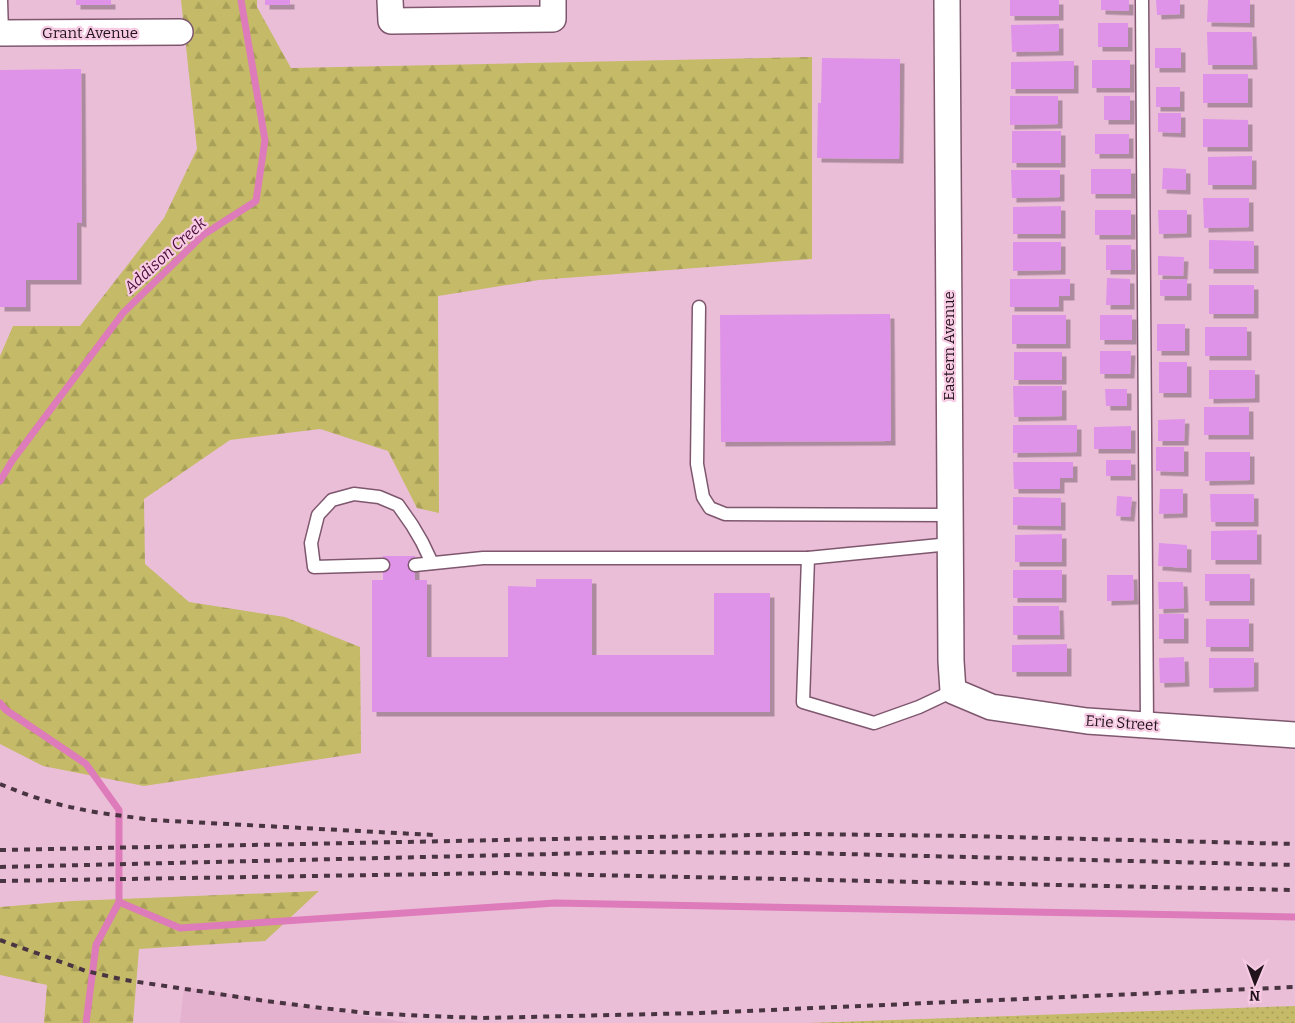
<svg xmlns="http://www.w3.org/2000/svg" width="1295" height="1023" viewBox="0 0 1295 1023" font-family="Bitter,serif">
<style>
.built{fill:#e4b1cf}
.grass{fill:url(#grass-dots)}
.forest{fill:url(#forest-firs)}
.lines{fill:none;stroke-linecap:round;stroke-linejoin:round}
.stream{stroke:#de7bba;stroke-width:7}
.building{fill:#de93e8;filter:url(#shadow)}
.lane-casing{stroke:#7e576e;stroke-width:15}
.street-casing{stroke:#7e576e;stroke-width:28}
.lane{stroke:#fff;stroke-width:12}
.street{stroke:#fff;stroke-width:25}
.rail{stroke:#493441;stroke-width:4;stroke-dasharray:6 6;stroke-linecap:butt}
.labels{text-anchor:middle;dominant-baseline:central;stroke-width:4.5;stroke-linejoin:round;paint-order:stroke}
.street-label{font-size:15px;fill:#21121b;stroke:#f8cbe5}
.water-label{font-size:16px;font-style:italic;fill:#4b0e39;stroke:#f8cbe5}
</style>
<defs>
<pattern id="grass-dots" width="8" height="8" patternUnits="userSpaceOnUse" patternTransform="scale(1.25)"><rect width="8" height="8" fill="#c4ba67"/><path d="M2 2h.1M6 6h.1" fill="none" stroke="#a89f59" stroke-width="1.8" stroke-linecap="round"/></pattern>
<pattern id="forest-firs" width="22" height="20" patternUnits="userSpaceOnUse" patternTransform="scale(1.25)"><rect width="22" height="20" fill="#c4ba67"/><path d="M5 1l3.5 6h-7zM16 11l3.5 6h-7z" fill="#a89f59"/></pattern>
<filter id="shadow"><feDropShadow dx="4.5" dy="4.5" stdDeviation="0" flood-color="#0004"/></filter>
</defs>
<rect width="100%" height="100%" fill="#ebbed8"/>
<path class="built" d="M184,987L411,1023H180Z"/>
<path class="grass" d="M1295,1006V1023H808Z"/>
<g class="forest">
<path d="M181,0H257V7L291,68L812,57V259L539,280L438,296L439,513L417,508L388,451L320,429L230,440L144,499L145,564L189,602L285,617L360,647L361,753L144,786L43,766L0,744V356L13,326H80L164,218L197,149Z"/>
<path d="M319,891L265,941L139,949L133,1023H44L47,985L0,975V907L72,901Z"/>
</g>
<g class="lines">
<g class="stream">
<path d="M0,481L12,461L123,313L203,235L256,201L265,140L241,0"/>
<path d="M0,703L6,710L86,764L119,810V902L96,945L86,1023"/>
<path d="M119,902L180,928L555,903L1295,917"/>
</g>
</g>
<g class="building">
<rect x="76" y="0" width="35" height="5"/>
<rect x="265" y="0" width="25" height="5"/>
<rect x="1010" y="0" width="49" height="16"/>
<path d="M1101,0H1129V11L1101,10Z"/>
<path d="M1156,0H1180V14L1157,15Z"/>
<path d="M1208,0H1250V23L1207,22Z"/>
<rect x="1098" y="23" width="30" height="24"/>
<path d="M1059,24V51L1012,52L1011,25Z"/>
<path d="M1207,32H1252L1253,65H1208Z"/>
<rect x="1155" y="48" width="26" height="20"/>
<path d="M822,58L900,59L899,159L817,158L818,103H821Z"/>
<rect x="1092" y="60" width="38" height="28"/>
<path d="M1074,61V89H1011V62Z"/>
<path d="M81,69L82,223L77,222V280H26V307H0V70Z"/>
<rect x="1203" y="74" width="45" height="29"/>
<rect x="1156" y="87" width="24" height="20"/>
<path d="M1010,96H1058V124L1010,125Z"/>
<rect x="1104" y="96" width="26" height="24"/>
<path d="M1158,113H1181V133L1158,132Z"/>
<path d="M1203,119L1248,120V147H1203Z"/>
<rect x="1012" y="131" width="49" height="32"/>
<rect x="1095" y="134" width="34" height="20"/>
<path d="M1252,156V185H1208V157Z"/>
<path d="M1163,168L1186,169V190L1162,189Z"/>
<rect x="1091" y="169" width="40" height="25"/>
<path d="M1011,170H1060V197L1012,198Z"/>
<path d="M1203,198H1249V227L1204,228Z"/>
<path d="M1061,206V234H1013V207Z"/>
<rect x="1095" y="210" width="36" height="25"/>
<path d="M1158,210H1187V233L1159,234Z"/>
<path d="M1209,240L1254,241V269H1209Z"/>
<path d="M1013,242H1061V270L1013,271Z"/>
<rect x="1106" y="245" width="25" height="25"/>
<path d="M1158,256L1184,257L1183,276L1158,275Z"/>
<path d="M1107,278L1130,279V305H1106Z"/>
<path d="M1010,279H1070V296H1059V307H1010Z"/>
<path d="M1187,279V296H1160V280Z"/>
<rect x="1209" y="285" width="45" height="29"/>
<path d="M890,314L891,441L721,442L720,315Z"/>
<rect x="1012" y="315" width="54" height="29"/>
<rect x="1100" y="315" width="32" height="25"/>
<rect x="1157" y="324" width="28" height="27"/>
<rect x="1205" y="327" width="42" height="29"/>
<path d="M1100,351H1131L1130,374H1100Z"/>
<rect x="1014" y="352" width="48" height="28"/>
<rect x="1159" y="362" width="28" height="31"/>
<path d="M1209,370H1255V398L1209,399Z"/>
<path d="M1013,386H1062V416L1014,417Z"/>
<path d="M1105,389H1127V406H1106Z"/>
<rect x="1204" y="407" width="45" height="28"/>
<path d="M1185,419L1184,441H1158V420Z"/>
<path d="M1013,425H1077V452L1013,453Z"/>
<path d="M1131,426V449H1094V427Z"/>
<path d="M1156,447H1184V472L1156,471Z"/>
<path d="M1205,452H1250V480L1205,481Z"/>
<rect x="1106" y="460" width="25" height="16"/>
<path d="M1013,462H1073V478H1060V489H1014Z"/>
<path d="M1160,489H1183V513L1159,514Z"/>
<path d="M1210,494H1254V522H1211Z"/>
<path d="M1117,496L1132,497L1130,517L1116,516Z"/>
<path d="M1013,497L1061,498V526L1013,525Z"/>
<path d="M1257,530V560H1211V531Z"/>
<path d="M1062,534V562H1015V535Z"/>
<path d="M1159,543L1187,545V568L1158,566Z"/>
<path d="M383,556H415V580H427V657H508V586L536,587V579H592V655H714V593H770V712H372V580H383Z"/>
<rect x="1013" y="570" width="49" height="28"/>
<rect x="1205" y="574" width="45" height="27"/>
<path d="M1107,575H1133L1134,600L1107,601Z"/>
<path d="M1158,582H1183L1184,608L1159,609Z"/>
<path d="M1013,606H1059L1060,635H1013Z"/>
<rect x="1159" y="614" width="25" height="25"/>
<rect x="1206" y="619" width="43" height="28"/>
<path d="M1067,644V672H1012V645Z"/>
<path d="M1184,657L1185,682L1160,683L1159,658Z"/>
<path d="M1209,658H1254V687L1209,688Z"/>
</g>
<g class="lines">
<defs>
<g id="lane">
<path d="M1,0L2,33"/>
<path d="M1142,0L1147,725"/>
<path d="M699,307L697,464L703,497L710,508L725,514L950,515"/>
<path d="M950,544L808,558L803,702L874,723L919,707L953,691"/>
<path d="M383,565L314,567L311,543L318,515L332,500L354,494L379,497L398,505L412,525L422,542L432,563"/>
<path d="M415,565L483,558H808"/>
</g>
<g id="street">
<path d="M390,0L391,21L553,19V0"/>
<path d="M947,0L951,661L953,691L991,707L1087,721L1295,735"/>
<path d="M0,33L180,32"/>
</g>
</defs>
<use href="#lane" class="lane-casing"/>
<use href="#street" class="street-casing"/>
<use href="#lane" class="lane"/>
<use href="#street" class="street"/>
<g class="rail">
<path d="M0,784C24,794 49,803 75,808C100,814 126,816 152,820L434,835"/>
<path d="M0,850L804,834L964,836L1295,844"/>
<path d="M0,867L637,852L803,853L1295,865"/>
<path d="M0,881L500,873L1295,890"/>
<path d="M0,940L86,971L125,980L259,1000L313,1007L367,1013L427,1016L483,1018L700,1013L1295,987"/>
</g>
</g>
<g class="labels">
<g class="street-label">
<text x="90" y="33">Grant Avenue</text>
<text transform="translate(949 346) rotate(-90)">Eastern Avenue</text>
<text transform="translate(1122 723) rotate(4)">Erie Street</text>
</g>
<g class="water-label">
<text transform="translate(165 255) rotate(-42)">Addison Creek</text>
</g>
</g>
<g transform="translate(1255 983) rotate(181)" stroke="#f8cbe5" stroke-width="4" paint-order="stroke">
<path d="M0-4L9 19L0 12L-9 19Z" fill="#21121b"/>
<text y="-8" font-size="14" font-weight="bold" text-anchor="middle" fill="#21121b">N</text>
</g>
</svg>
